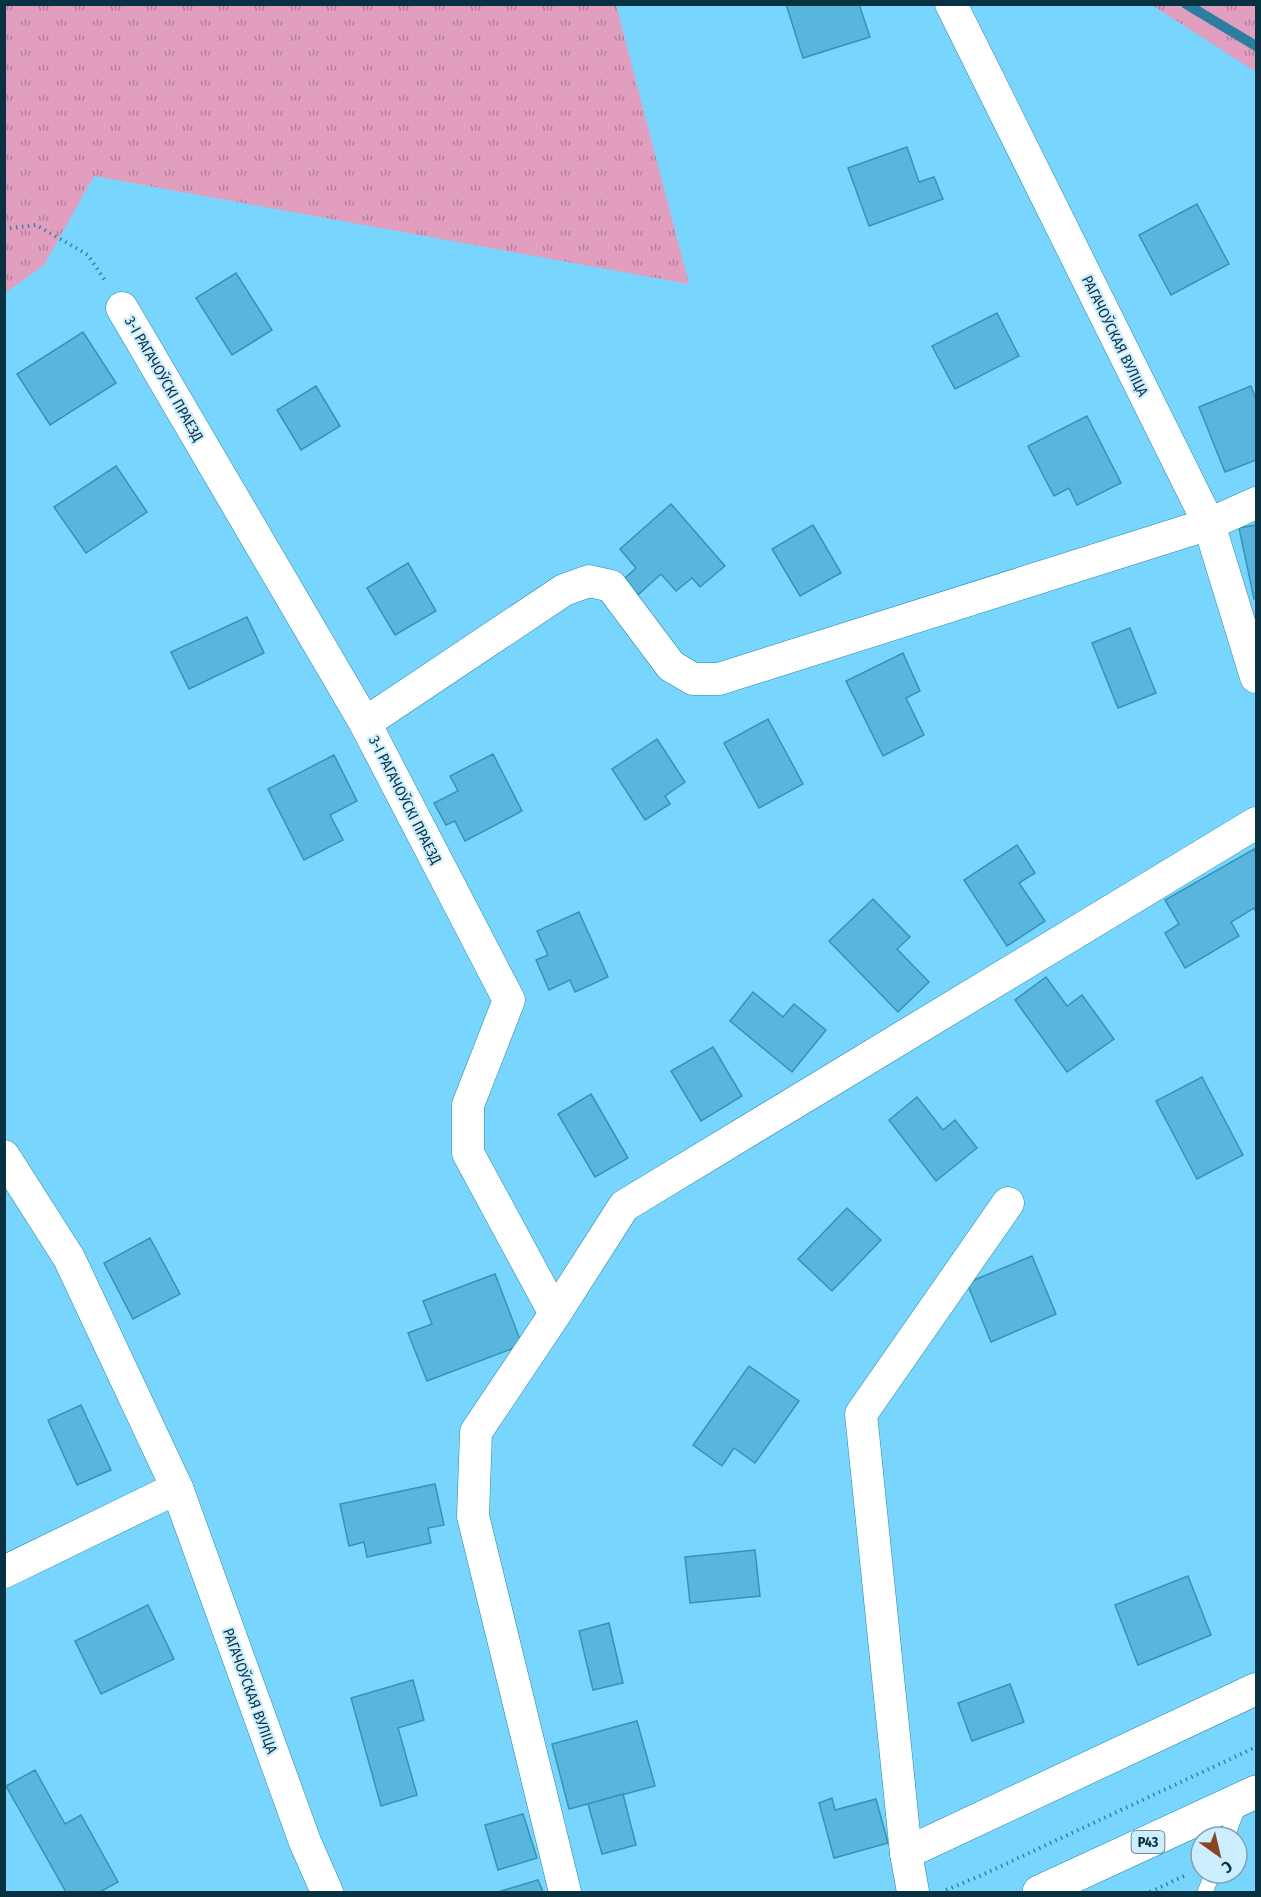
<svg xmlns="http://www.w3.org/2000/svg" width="1261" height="1897" viewBox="0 0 1261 1897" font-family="'Fira Sans Condensed',sans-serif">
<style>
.grass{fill:url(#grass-tufts)}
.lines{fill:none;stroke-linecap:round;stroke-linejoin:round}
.stream{stroke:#2b7e9f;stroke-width:10}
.building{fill:#58b6dd;stroke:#3294b9;stroke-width:1.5}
.service-casing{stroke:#2389ae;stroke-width:16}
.minor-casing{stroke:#2389ae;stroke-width:33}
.primary-casing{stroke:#2389ae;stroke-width:34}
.path{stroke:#3f819d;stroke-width:4;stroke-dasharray:1.5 4.5;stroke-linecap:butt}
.service{stroke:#fff;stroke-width:15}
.minor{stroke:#fff;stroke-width:32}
.primary{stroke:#fff;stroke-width:33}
.labels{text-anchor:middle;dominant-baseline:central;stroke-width:4.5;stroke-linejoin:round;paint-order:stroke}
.shield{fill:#cceefe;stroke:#436a7a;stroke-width:1.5}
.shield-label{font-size:14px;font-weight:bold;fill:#083242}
.street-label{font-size:15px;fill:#083242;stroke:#cceefe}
</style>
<defs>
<pattern id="grass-tufts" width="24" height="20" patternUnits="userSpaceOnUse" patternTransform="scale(1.5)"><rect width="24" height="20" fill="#e19ebf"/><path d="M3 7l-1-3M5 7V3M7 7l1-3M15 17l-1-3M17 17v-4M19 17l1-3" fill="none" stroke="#b4819d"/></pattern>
</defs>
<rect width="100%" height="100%" fill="#78d5fd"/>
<g class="grass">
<path d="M5,4L616,5L689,284L94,176L44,265L5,293Z"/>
<path d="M1152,5H1256V72Z"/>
</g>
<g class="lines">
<path class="stream" d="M1186,4L1256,46"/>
</g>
<g class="building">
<path d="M786,4H859L870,37L803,58Z"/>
<path d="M907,147L919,182L934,177L943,199L869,226L848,168Z"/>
<path d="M1197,204L1229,264L1171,295L1139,235Z"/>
<path d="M236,273L272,330L232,355L196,298Z"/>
<path d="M997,313L1019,356L955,389L932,346Z"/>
<path d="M83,332L116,383L50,425L17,374Z"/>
<path d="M316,386L340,426L301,450L277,410Z"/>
<path d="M1251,386L1256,400V460L1225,472L1199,407Z"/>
<path d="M1087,416L1121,483L1077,505L1069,488L1054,496L1028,446Z"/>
<path d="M116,466L147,512L86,553L54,507Z"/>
<path d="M671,504L725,566L700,587L692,578L676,591L661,574L638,595L624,579L636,568L620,549Z"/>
<path d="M813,525L841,573L800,596L772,549Z"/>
<path d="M1256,525V598L1254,599L1239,528Z"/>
<path d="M408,563L436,611L395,635L367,588Z"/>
<path d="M247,617L264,653L189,689L171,652Z"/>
<path d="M1130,628L1156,693L1118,708L1092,643Z"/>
<path d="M903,653L920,691L906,698L924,735L883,756L846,681Z"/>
<path d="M768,719L803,784L759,808L724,743Z"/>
<path d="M657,739L685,782L665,796L670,804L645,820L612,769Z"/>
<path d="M493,754L522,811L465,841L455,821L446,825L434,803L458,791L450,776Z"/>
<path d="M334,755L357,801L330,815L343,840L304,860L268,789Z"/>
<path d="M1017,845L1035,873L1019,883L1045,921L1007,946L964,880Z"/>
<path d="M1254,849L1256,854V912L1254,908L1231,922L1239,936L1185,968L1165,933L1179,924L1165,900Z"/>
<path d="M873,899L910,937L897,949L929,982L898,1012L829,941Z"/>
<path d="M579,912L608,977L575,992L570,980L549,990L536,960L548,955L537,931Z"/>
<path d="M1046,977L1067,1006L1082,995L1114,1039L1067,1072L1015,1000Z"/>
<path d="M753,992L783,1017L794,1004L826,1030L792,1072L730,1021Z"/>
<path d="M713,1047L742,1096L701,1121L671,1071Z"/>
<path d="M1202,1077L1243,1155L1197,1179L1156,1101Z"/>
<path d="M591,1094L628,1158L595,1177L558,1114Z"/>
<path d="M917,1097L943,1130L955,1120L977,1148L936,1181L889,1120Z"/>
<path d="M847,1208L881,1240L832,1291L798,1259Z"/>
<path d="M150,1238L180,1294L133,1319L104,1263Z"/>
<path d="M1032,1256L1056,1314L991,1342L967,1283Z"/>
<path d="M495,1274L522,1345L427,1381L408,1333L432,1324L423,1301Z"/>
<path d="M749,1366L799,1401L755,1463L734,1448L722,1466L693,1445Z"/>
<path d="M81,1405L111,1470L77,1485L48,1420Z"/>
<path d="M435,1484L444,1525L428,1528L431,1543L367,1557L364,1542L349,1546L340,1504Z"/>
<path d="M755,1550L760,1596L690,1603L685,1557Z"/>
<path d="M1188,1576L1211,1635L1138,1665L1115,1605Z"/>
<path d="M148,1605L174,1659L101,1694L75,1641Z"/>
<path d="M609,1623L623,1683L593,1690L579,1631Z"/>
<path d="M413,1680L424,1720L398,1728L417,1795L381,1806L351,1698Z"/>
<path d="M1010,1684L1024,1722L972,1741L958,1703Z"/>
<path d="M637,1721L655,1786L569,1809L552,1744Z"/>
<path d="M35,1770L65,1824L81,1815L118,1882L100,1892H66L6,1786Z"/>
<path d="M623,1794L636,1845L602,1854L588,1804Z"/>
<path d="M832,1798L835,1810L876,1799L888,1843L834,1858L819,1803Z"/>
<path d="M523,1814L537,1858L498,1870L485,1825Z"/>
<path d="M538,1880L543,1892H498Z"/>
</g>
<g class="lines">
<defs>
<g id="service">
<path d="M1227,1837L1240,1802"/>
<path d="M1205,1892L1213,1873"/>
</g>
<g id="minor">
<path d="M951,4L1209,524L1256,677"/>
<path d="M122,308L365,723L509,1000L468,1105V1153L555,1314"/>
<path d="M365,723L564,590L589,581L611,586L671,666L693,679H719L1209,524L1256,503"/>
<path d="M4,1156L69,1258L177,1488L305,1842L327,1892"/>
<path d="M4,1572L177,1488"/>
<path d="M906,1853L1256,1689"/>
<path d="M565,1892L473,1516L476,1432L555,1314L624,1206L1256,823"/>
<path d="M913,1892L906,1853L861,1414L1008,1203"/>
</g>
<path id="primary" d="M1039,1892L1256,1792"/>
</defs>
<use href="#service" class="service-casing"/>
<use href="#minor" class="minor-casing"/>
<use href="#primary" class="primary-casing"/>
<g class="path">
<path d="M4,229L36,225L88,255L106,282"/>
<path d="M946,1890L982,1875L1256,1747"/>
<path d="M1150,1892L1184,1876"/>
</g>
<use href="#service" class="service"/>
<use href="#minor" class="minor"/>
<use href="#primary" class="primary"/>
</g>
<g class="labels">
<rect class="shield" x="1131.5" y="1831" width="33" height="22" rx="4.5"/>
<g class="shield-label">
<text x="1148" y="1842">Р43</text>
</g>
<g class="street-label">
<text transform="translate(1115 336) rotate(64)">РАГАЧОЎСКАЯ ВУЛІЦА</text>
<text transform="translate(164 379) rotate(60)">3-І РАГАЧОЎСКІ ПРАЕЗД</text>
<text transform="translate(405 800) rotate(63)">3-І РАГАЧОЎСКІ ПРАЕЗД</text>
<text transform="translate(250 1691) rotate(70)">РАГАЧОЎСКАЯ ВУЛІЦА</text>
</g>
</g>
<rect width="1261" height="1897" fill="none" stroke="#083242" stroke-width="12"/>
<g transform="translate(1219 1855) rotate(146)"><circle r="28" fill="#cceefe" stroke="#7ea3b3" stroke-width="1.5"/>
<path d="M0-4.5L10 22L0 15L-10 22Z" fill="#8c461e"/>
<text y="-9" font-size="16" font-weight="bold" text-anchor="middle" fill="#083242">С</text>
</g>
</svg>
